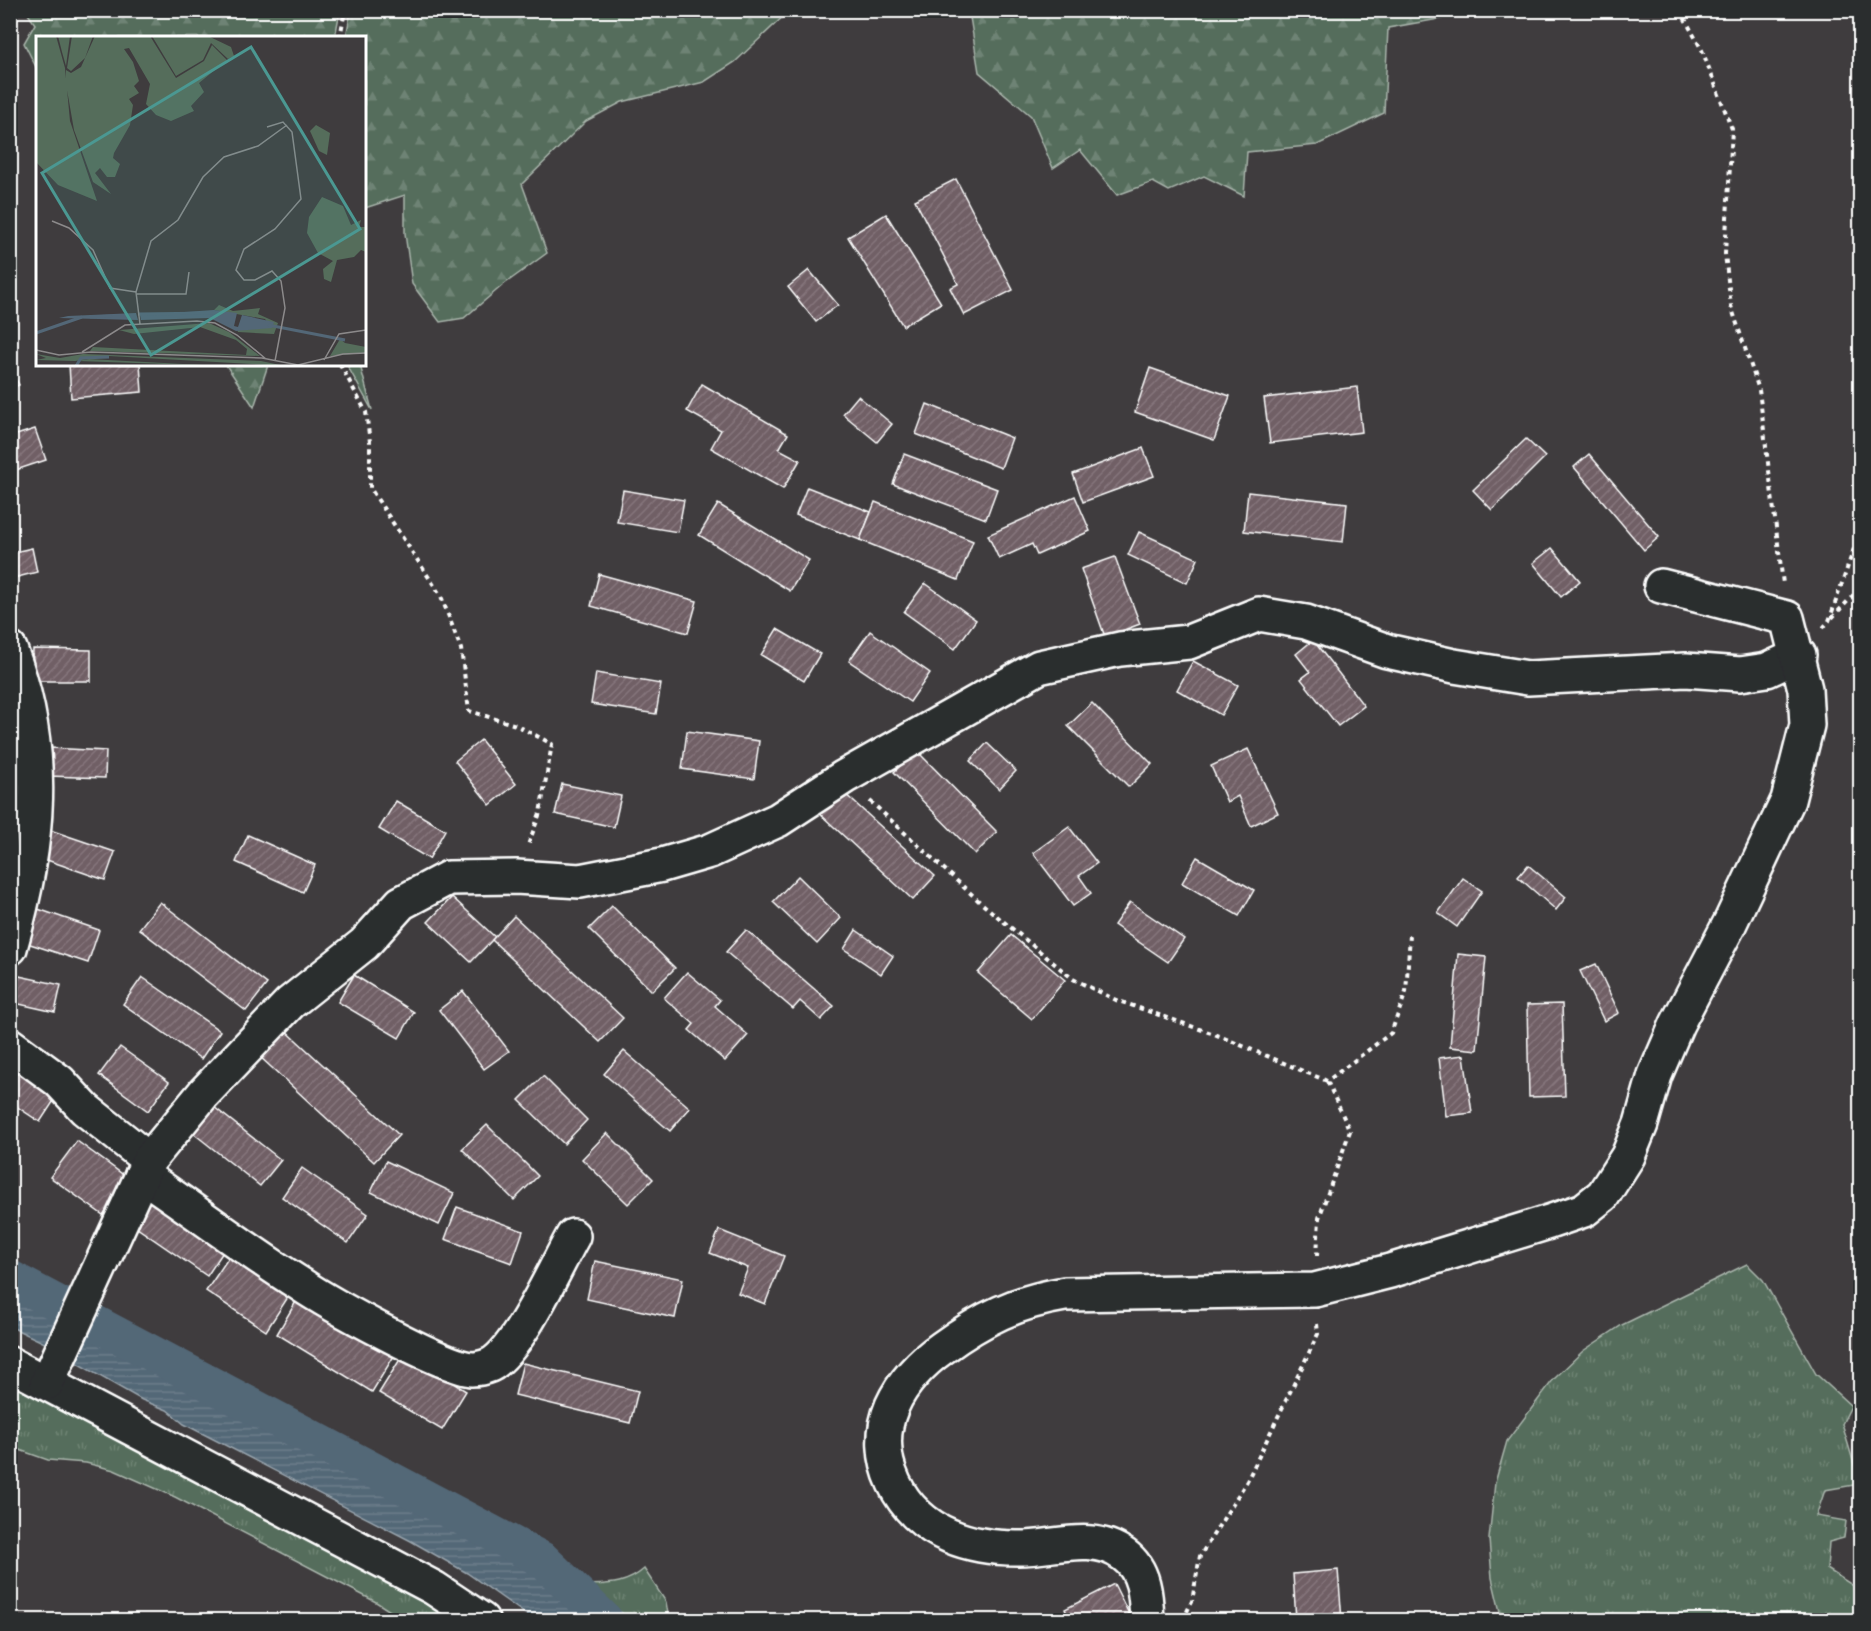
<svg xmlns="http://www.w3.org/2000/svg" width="1871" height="1631" viewBox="0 0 1871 1631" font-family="'Playpen Sans',sans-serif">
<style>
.grass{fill:url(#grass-tufts);stroke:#aab6ad;stroke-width:1.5}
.forest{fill:url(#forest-firs);stroke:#aab6ad;stroke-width:1.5}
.water{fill:url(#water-rules);stroke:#98a4ad;stroke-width:1.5}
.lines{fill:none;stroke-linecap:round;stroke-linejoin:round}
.canal{stroke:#536777;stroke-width:36}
.building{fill:url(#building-hatch);stroke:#fff;stroke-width:1.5}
.minor-casing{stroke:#fff;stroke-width:38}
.path{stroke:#fff;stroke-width:4;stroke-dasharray:4.5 4.5;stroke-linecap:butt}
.minor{stroke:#2a2d2e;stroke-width:33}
.inset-river{fill:none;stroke:#536777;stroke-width:3}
.inset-road{fill:none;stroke:#8c8a8b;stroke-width:1.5}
.view{fill:#4b9892;fill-opacity:0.15;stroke:#4b9892;stroke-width:3}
.inset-edge{fill:none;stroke:#fff;stroke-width:3}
</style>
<defs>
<pattern id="grass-tufts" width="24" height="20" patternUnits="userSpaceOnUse" patternTransform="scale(1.5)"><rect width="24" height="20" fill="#556d5b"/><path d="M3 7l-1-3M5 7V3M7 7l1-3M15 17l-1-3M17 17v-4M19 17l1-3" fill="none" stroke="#6e8374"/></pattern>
<pattern id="forest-firs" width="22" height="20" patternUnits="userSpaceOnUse" patternTransform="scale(1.5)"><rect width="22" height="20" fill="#556d5b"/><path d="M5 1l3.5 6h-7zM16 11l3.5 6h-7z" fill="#6e8374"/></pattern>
<pattern id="water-rules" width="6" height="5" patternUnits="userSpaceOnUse" patternTransform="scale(1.5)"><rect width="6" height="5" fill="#536777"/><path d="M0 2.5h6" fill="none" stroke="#6d7e8b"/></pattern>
<pattern id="building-hatch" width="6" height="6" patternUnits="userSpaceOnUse" patternTransform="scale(1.5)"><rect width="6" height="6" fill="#705e65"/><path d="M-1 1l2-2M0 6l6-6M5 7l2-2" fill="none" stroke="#85767c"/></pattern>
</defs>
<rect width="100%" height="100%" fill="#3f3c3e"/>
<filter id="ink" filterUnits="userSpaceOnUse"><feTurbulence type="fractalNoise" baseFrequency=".0167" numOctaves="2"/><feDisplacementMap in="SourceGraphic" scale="12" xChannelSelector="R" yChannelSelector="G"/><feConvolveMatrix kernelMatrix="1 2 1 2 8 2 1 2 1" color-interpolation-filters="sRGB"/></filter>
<g filter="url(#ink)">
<g class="grass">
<path d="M1747,1264L1763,1280L1816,1374L1851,1406L1842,1424L1860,1484L1825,1490L1816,1516L1846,1521L1844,1538L1829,1542L1827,1569L1855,1587L1860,1577V1620H1502L1492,1578L1489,1539L1495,1483L1507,1441L1553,1380L1583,1351L1622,1325Z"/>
<path d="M10,1373L473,1620H404L376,1602L175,1497L114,1470L86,1463L48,1460L11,1447Z"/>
<path d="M644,1569L666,1602L669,1620H630L588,1585C610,1584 627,1584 644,1569Z"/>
</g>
<g class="forest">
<path d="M26,11H340L335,37L38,38L37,69L24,43L35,24Z"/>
<path d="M351,11V10L789,11L735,62L704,82L622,102L586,121L522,184L547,253L503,285L464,318L440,322L412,284L405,233V195L365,208L364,38L346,37Z"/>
<path d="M969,11V10L1484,11L1388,28L1384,113L1317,145L1247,152L1244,196L1204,176L1169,191L1153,182L1117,195L1080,150L1053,168L1031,116L979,72Z"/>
<path d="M226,365H268L254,407Z"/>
<path d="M347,365H360L372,410Z"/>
</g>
<g class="water">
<path d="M10,1274L57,1301L66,1297L75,1301L53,1347L11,1327Z"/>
<path d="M87,1322L164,1362L329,1457L524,1555L574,1588L588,1585L630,1620H534L467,1573L411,1541L184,1424L167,1410L142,1400L68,1358Z"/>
</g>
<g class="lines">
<path class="canal" d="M10,1278L543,1560L605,1620"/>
</g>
<g class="building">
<path d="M956,179L1013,290L964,315L950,288L958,284L915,200Z"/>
<path d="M886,214L941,303L903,326L848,237Z"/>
<path d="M809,270L838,305L816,322L788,287Z"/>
<path d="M69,364H140L142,392L71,398Z"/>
<path d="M10,368L19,385L10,389Z"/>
<path d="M1150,368L1230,396L1214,440L1135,412Z"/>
<path d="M702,384L788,434L779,449L800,460L783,489L711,448L721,430L687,411Z"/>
<path d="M1357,387L1362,432L1270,443L1264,398Z"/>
<path d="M858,396L892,424L877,442L843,414Z"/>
<path d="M927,404L1012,438L1001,468L916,434Z"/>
<path d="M35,429L46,460L10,472V437Z"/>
<path d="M1526,439L1545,457L1492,510L1473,490Z"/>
<path d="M1143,448L1154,476L1083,502L1073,474Z"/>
<path d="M904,454L997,489L986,519L893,484Z"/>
<path d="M1589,454L1659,537L1644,550L1574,467Z"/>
<path d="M807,487L871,512L860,540L796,515Z"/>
<path d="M623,490L684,500L678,532L617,522Z"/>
<path d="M1248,492L1347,503L1343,542L1244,531Z"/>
<path d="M1075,496L1090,531L1037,555L1032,544L999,559L988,535Z"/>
<path d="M875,502L973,541L958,580L860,540Z"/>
<path d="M718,504L809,560L790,591L699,535Z"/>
<path d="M1139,532L1198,559L1187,583L1128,555Z"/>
<path d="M32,548L37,572L10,579V553Z"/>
<path d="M1552,548L1580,581L1561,597L1533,563Z"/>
<path d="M1115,557L1140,624L1105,637L1081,569Z"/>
<path d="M599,574L697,601L688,633L591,606Z"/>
<path d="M925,583L976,620L955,649L904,612Z"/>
<path d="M777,629L820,654L804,681L761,655Z"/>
<path d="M870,631L930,673L910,702L849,661Z"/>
<path d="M1313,640L1364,706L1338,726L1301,679L1310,672L1296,654Z"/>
<path d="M33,649L91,650V681H32Z"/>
<path d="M1193,661L1238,685L1221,715L1177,690Z"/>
<path d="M596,673L661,684L656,714L591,704Z"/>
<path d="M1092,703L1152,764L1129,787L1068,726Z"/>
<path d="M687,731L759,741L754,779L682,769Z"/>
<path d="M481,740L516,784L490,805L455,761Z"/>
<path d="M987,743L1016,771L999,789L970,761Z"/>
<path d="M50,748L106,751L105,778L49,776Z"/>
<path d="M1248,749L1278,813L1251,826L1238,796L1227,802L1211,766Z"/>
<path d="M916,750L997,832L975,854L894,772Z"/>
<path d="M562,784L621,796L614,827L555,814Z"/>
<path d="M842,791L935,876L913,900L820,814Z"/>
<path d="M396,801L445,830L429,859L379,829Z"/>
<path d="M1069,827L1097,863L1079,876L1091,893L1073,906L1033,853Z"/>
<path d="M50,830L115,852L105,880L41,858Z"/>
<path d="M248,835L315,865L303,892L236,862Z"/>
<path d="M1197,857L1254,890L1239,916L1182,883Z"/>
<path d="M1528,865L1566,897L1556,910L1518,877Z"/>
<path d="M798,876L841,918L817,944L773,902Z"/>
<path d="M1463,878L1482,891L1457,927L1438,913Z"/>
<path d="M452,897L495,937L471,962L428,922Z"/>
<path d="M160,902L267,984L246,1011L139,929Z"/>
<path d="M1130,902L1184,939L1168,962L1114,925Z"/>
<path d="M612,906L675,968L652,991L589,929Z"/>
<path d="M35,908L99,930L88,963L24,942Z"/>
<path d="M514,916L623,1018L600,1042L492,940Z"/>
<path d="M746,930L834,1006L821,1020L800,1001L793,1009L726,952Z"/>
<path d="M856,930L893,956L881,974L844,949Z"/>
<path d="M1011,935L1065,980L1032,1019L978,973Z"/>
<path d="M1458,954L1486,957L1477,1050L1450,1047Z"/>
<path d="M1596,964L1619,1013L1604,1021L1580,971Z"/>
<path d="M687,972L720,1000L715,1006L748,1035L725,1061L689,1030L694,1024L664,998Z"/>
<path d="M10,974L61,985L55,1012L10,1002Z"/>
<path d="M354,975L414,1012L399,1038L338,1002Z"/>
<path d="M142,977L220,1031L201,1059L123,1004Z"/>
<path d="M463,991L509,1051L484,1069L439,1010Z"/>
<path d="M1562,1004L1565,1096L1529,1097L1527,1005Z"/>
<path d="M283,1028L399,1135L374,1162L258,1055Z"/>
<path d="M120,1047L169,1082L148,1111L99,1075Z"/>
<path d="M624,1051L690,1108L670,1131L604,1074Z"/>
<path d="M1464,1055L1472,1113L1446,1116L1439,1058Z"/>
<path d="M10,1064L57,1096L40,1122L10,1102Z"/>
<path d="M543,1076L587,1120L564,1144L519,1100Z"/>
<path d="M214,1107L281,1160L260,1186L193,1133Z"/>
<path d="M487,1125L538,1176L514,1200L462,1149Z"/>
<path d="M607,1133L653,1179L628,1204L582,1159Z"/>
<path d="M77,1141L129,1179L103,1215L50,1177Z"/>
<path d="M386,1161L454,1193L439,1225L371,1192Z"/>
<path d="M302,1168L368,1214L348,1243L282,1197Z"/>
<path d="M151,1193L227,1246L207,1276L130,1223Z"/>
<path d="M457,1207L523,1231L512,1263L445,1239Z"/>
<path d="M719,1230L784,1256L765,1304L738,1293L748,1268L710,1253Z"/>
<path d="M233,1251L292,1291L266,1331L206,1291Z"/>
<path d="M595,1261L683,1279L675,1318L587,1299Z"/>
<path d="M301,1293L397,1351L372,1392L277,1334Z"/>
<path d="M404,1353L466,1391L442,1430L379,1393Z"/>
<path d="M523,1363L638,1391L630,1423L515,1395Z"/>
<path d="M1338,1570L1342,1620H1296L1293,1574Z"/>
<path d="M1114,1584L1132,1620H1070L1065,1609Z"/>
</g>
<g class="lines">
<defs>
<g id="minor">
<path d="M10,649C49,751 39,846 10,948"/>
<path d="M10,1045L59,1081L85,1109L149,1160"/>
<path d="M142,1175C195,1211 246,1250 300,1284C328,1303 443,1367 472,1369C477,1369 485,1367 490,1365C518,1351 556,1266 573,1236"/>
<path d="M10,1364L434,1588L482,1620"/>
<path d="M47,1383L149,1160L204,1093L290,1003L364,944L401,903L448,878L516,877L580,881L662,865L710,851L778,820L844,777L1039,667L1120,649L1189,642L1259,614L1306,622L1387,651L1454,666L1528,678L1686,670L1740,674L1767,670L1799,655"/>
<path d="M1147,1620C1146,1597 1145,1570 1124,1555C1092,1531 1052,1549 1017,1548C995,1548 971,1545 950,1536C900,1516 870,1458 892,1406C902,1383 922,1362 942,1348C983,1318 1016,1302 1065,1294L1315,1290L1390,1271L1549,1222L1584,1210L1603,1195L1628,1156L1641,1124L1655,1075L1677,1024L1730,923L1788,800L1807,725L1805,689L1787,618L1661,586"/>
</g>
</defs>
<use href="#minor" class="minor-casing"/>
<g class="path">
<path d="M1680,10L1702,50L1732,129L1725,254L1731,306L1759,390L1783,584"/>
<path d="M340,38L345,10"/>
<path d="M340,364L366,412L370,442V488L441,596L461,649L469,711L516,725L552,744L540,813L528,845"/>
<path d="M1832,618L1860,588"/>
<path d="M1823,628L1829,621L1860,531"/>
<path d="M870,801L980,902L1073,979L1116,1000L1214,1034L1327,1081L1391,1033L1406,992L1410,935"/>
<path d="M1317,1256L1319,1218L1350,1131L1327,1081"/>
<path d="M1183,1620L1192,1601L1200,1556L1247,1481L1318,1334L1317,1324"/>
</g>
<use href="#minor" class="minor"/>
</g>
</g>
<g transform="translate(36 36)">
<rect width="330" height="330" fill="#3f3c3e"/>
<path d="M286,161L307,170L315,189L325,184L323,191H330V216L325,214L318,221L301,224L295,246L288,243L287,233L297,225L282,217L271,197L273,181ZM183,269L197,275L224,272L222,278L242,287L238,298L202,296L201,293L234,290L229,283L178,274ZM173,287L193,296L224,320L54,315L57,311L210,319L211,313L200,304L164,291L98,298L83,294ZM304,303L309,307L330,311V317L294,320ZM0,318L24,322L47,318L225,325L249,330L73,320L39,325L0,324L10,322ZM53,323L147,328L187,330L41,325Z" fill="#556d5b"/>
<path d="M0,0H20L29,32L34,85L61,165L22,149L0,126ZM22,0H34L30,30L26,16ZM36,0H57L49,22L35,35L31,32ZM59,0H114L140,42L168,25L176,9L191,24L163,47L168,56L155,70L158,75L135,85L120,79L110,68L114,48L93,12L88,13L97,26L103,45L98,50L103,57L93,63L97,69L94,89L78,117L77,122L84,128L79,141H71L64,132L59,137L75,158L57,146L38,94L30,48V34L35,37L45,31ZM116,0H172L195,11L198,20L192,23L175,7L167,24L140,40Z" fill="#556d5b"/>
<path d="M280,89L294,97L291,119L283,115L274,95Z" fill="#556d5b"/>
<path d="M178,274L201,277L198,290L202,291L206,279L238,286L236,292L200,295L174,282L105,284L104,279ZM100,277L102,284L23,282L32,280Z" fill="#536777"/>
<path class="inset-river" d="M102,278L180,277M54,281L76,280M232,289L309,304M0,297L46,281M40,330L45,322L73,321"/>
<path class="inset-road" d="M231,91L247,86L256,96L265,163L239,193L208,213L200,234L208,244H219L236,235L245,245L249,272L239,325M16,185L33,192L57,214L74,252L100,256M101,258H150L153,236M104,288L100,256L115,205L142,184L167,141L188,121L222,110L251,89M0,314L23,319L55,316L226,322L262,329L307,318L330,317M46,316L89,289L161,285L179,287L201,299L230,323M288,324L303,298L330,294"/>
<path class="view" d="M215,11L324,193L115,319L6,137Z"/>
<rect width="330" height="330" class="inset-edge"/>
</g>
<rect width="1871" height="1631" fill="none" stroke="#2a2d2e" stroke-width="36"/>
<rect x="18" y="18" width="1835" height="1595" fill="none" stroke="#fff" stroke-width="2" filter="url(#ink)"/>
</svg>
